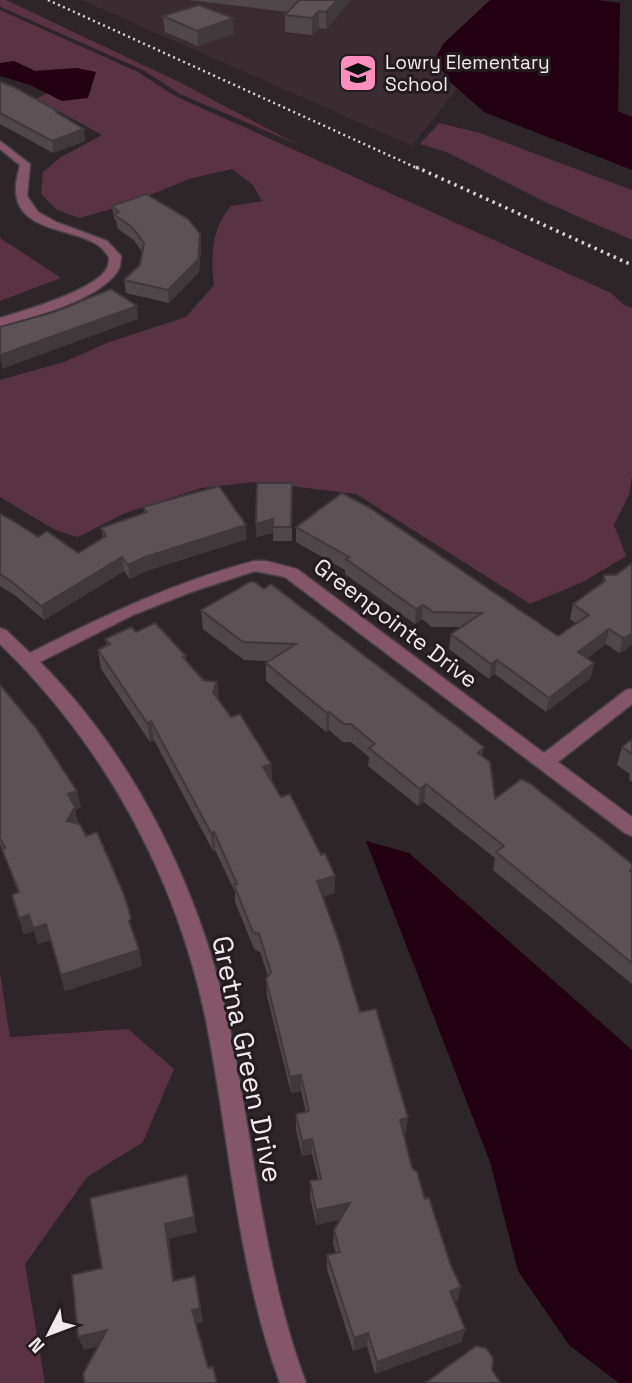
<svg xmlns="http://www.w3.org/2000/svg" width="632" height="1383" viewBox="0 0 632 1383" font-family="'Space Grotesk',sans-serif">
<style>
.built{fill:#3b2c32}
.green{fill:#593243}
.water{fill:#230011}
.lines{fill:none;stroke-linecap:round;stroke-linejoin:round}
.minor-casing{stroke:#494143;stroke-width:3}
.minor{fill:#855669;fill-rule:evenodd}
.rail-far1{stroke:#dbd4d7;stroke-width:2.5;stroke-dasharray:2 3.5;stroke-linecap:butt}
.rail{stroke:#dbd4d7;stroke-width:3.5;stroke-dasharray:2.5 4.5;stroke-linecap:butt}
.wall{fill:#4f4749}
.shaded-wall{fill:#40393c}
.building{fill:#5c5255;stroke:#40393c;stroke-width:2}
.labels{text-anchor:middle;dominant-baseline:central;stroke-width:6;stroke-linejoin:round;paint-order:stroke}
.far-poi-label{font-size:19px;fill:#f0eaec;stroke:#241c1f;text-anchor:start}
.street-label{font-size:23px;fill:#f0eaec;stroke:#241c1f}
.near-street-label{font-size:28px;fill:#f0eaec;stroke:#241c1f}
</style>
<rect width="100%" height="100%" fill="#2e2528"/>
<path class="built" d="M82,0H526L412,146Z"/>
<g class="green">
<path d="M0,0H6L175,80L299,145L180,94L143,70L3,8L0,6Z"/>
<path d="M0,10L138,72L175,96L611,293L624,305L632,308V476L629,495L614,525L626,556L585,581L530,604L356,494L257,482L201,488L123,514L78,537L55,530L0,497V380L64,362L109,342L186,317L214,285C210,255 212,228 231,206L262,201L253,185L232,169L192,178L125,205L80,218L57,210L41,194L43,172L61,157L102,135L36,99L47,93L62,101L77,68L35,71L14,61L0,63Z"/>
<path d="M439,123L480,133L632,190V240L547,203L446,152L420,144Z"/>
<path d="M0,238L61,278L0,301Z"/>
<path d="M0,973L10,1037L128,1029L174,1069L143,1142L87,1177L25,1264L45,1383H0Z"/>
</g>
<g class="water">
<path d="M490,0H598L620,3L618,111L632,117V170L484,112L450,82L435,59L443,44Z"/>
<path d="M14,61L35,71L77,68L96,72L88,98L62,101L30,85L0,76V63Z"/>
<path d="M366,841L409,853L632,1050V1383H619L569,1345L518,1271L490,1162Z"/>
</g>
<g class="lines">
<defs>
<g id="minor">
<path d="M0,141L30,164L27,196L38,212L56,222L107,241L121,256C121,261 120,268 117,272C98,300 32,318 0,326V318C24,311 96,290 107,268C109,265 109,260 109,257C106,253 102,248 98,245C74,228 18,232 16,192C15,183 18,174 20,165L0,149Z"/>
<path d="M254,561H266L297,569L544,753L626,690L632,689V704L558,762L632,817V836L625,833L285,577L255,571L191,592L133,615L40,662C135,757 200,890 228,1020C254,1141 262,1266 306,1383H280C237,1266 230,1141 206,1020C176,876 105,746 0,644V628L6,630L30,653C103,616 175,582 254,561Z"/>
</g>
</defs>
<use href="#minor" class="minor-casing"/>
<use href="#minor" class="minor"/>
<path class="rail-far1" d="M48,0L419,169"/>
<path class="rail" d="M416,167L632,265"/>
</g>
<g class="wall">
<path d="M189,0H351L326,29L319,28L312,35L285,32V15L288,12Z"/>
<path d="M163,16L234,34L198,46L165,32Z"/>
<path d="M0,82L58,111L59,114L85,141L53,153L0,124Z"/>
<path d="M112,206L201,247L199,272L169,303L126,293L124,280L140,265L142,252L134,240L118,229L116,220L114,218Z"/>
<path d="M292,483V541H273V533L256,537V524Z"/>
<path d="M143,507L247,539L146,571L130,579L124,571L44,620L16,596L0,586V514L38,537L78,553L103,538L101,528L144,513Z"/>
<path d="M296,527L558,636L576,623L570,619L573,604L602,583L604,575L627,649L619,653L606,644L587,658L591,678L546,712L495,674L489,679L449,649L451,634L461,627H432L422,619L415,624L345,574V570L296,542Z"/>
<path d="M250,582L483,757L495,799L632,864V984L493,870L495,858L424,802L418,806L368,766L369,757L351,742H343L329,730L326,732L266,681V663L268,661L244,660L203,629L201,610Z"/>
<path d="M136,632L186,656V661L203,680L217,682L219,700L231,717L271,764L272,781L281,797L335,876V893L323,897L360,1012L406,1134H403L412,1168L425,1199L458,1300L454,1301L465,1329L461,1342L375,1374L367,1346L353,1351L327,1269V1255L336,1253L333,1244L334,1230L340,1219L316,1225L310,1196V1181L318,1179L312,1154L302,1156L296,1130V1114L306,1112L301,1091L291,1093L267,996L266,979L268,976L260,952L254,949L235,902V892L215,850L213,851L154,740L150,742L101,669L98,650L107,646L105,639Z"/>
<path d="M0,685L81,807L75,810L78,823L134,935L139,950L142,966L65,991L51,940L38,944L34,931L24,934L12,895L18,893L0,844Z"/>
<path d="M632,739V782L629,780L630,774L617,765L622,747Z"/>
</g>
<g class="shaded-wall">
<path d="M337,0H351L326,29V12Z"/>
<path d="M319,11V28L312,35V18Z"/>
<path d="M233,18L234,34L198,46L197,31Z"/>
<path d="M84,129L85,141L53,153L52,141Z"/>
<path d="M200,234L201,247L199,272L169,303L168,290Z"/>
<path d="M137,306L138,319L2,369L0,355Z"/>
<path d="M273,519V533L256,537V524Z"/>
<path d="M246,525L247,539L146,571L130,579L128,565L145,557Z"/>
<path d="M122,557L124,571L44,620L41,606Z"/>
<path d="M423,605L422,619L415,624L416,609Z"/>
<path d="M609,629L606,644L575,667L578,652Z"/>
<path d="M632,634V645L619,653L623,638Z"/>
<path d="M497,660L495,674L489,679L491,664Z"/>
<path d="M594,663L591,678L546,712L549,698Z"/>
<path d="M217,682L219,701L213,692Z"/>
<path d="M329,712V730L326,732L327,713Z"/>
<path d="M151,721L154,740L150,742L147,723Z"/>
<path d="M484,747L481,766L478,753Z"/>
<path d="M271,764L272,782L263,767Z"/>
<path d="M426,784L424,802L418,806L420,789Z"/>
<path d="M77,791L81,807L75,810L78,823L67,821L68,794Z"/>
<path d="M214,832L215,850L213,851L211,833Z"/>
<path d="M335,876V893L317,899V881Z"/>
<path d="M29,915L34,931L24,934L19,918Z"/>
<path d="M46,924L51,940L38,944L33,928Z"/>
<path d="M139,950L142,966L65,991L61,975Z"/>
<path d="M301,1075V1091L291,1093L290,1077Z"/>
<path d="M408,1118L406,1134L398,1136L400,1120Z"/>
<path d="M312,1139V1154L302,1156V1141Z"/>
<path d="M187,1175L197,1232L169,1239L176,1295L173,1281L165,1224Z"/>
<path d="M350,1203L349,1218L316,1225V1210Z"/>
<path d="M195,1276L203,1322L195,1324L192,1310Z"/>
<path d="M461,1287L458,1300L447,1304L450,1291Z"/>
<path d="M465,1329L461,1342L375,1374L377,1362Z"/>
<path d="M107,1330L112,1343L84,1350L78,1337Z"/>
<path d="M368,1333L367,1346L353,1351L354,1338Z"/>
</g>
<g class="building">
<path d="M299,0H337L326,12L319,11L312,18L285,15Z"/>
<path d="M199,5L233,18L197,31L163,16Z"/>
<path d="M0,82L14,87L58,111L56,112L84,129L52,141L0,113Z"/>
<path d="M146,194L188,219L200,234L198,260L168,290L124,280L140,265L144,243L132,227L116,216L115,214L119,212L112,206Z"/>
<path d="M111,289L137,306L0,355V327L57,311Z"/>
<path d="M257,483H292L291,527H273V519L256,524Z"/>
<path d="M219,486L246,525L145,557L128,565L122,557L41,606L12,582L0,574V514L12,520L38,537L47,531L78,553L106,536L101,528L147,512L143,507Z"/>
<path d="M342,493L370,508L558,636L589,615L573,604L605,581L604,575H616L632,563V634L623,638L609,629L578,652L594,663L549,698L497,660L491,664L451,634L482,613L433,612L423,605L416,609L346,559L349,557L296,527Z"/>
<path d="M250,582H255L264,589L271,584L484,747L478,753L490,762L495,799L521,779L531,784L611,847L632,864V869L630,871L632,873V963L496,852L504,846L426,784L420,789L369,748L375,744L351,724H344L329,712L327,713L266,663L296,644L243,642L201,610Z"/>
<path d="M155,623L186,656L183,657L203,680L217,682L213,692L231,717L240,714L271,764L263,767L281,797L290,794L321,855L325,853L335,876L317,881L339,942L360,1012L376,1009L408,1118L400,1120L412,1168L417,1172L425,1199L429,1198L451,1266L461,1287L450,1291L465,1329L377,1362L368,1333L354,1338L327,1255L340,1252L334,1230L350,1203L316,1210L310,1181L321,1179L312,1139L302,1141L296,1114L309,1111L301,1075L290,1077L266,979L271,972L259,934L253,932L234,885L237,884L214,832L211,833L151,721L147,723L98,650L110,644L105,639L131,627L136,632Z"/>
<path d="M0,685L36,728L77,791L68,794L75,807L67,821L80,824L86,836L97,832L125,897L131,918L129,921L139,950L61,975L46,924L33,928L29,915L19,918L12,895L19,892L2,849L5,848L0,838Z"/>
<path d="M632,739V754L622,747Z"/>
<path d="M187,1175L194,1217L165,1224L173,1281L195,1276L200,1308L192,1310L208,1368L213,1367L217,1383H85L83,1374L107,1330L78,1337L72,1275L102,1268L90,1198Z"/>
<path d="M476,1346L486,1348L493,1358L492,1370L501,1383H425Z"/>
</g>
<defs>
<symbol id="school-square" viewBox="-11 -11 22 22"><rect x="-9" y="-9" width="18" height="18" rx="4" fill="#fd8ebe" stroke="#241c1f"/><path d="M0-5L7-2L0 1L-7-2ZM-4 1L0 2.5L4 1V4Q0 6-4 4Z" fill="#111"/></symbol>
</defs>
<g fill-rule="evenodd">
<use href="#school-square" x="336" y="51" width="44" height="44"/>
</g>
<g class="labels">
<g class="far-poi-label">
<text x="385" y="62">Lowry Elementary<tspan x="385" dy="22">School</tspan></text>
</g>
<g class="street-label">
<text transform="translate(396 623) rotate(37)">Greenpointe Drive</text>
</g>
<g class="near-street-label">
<text transform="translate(248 1059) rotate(78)">Gretna Green Drive</text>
</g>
</g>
<g transform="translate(49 1334) rotate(228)" stroke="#241c1f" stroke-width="5" paint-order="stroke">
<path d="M0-5L12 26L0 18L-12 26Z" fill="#f0eaec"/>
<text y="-10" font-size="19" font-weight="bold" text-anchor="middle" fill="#f0eaec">N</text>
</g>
</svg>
